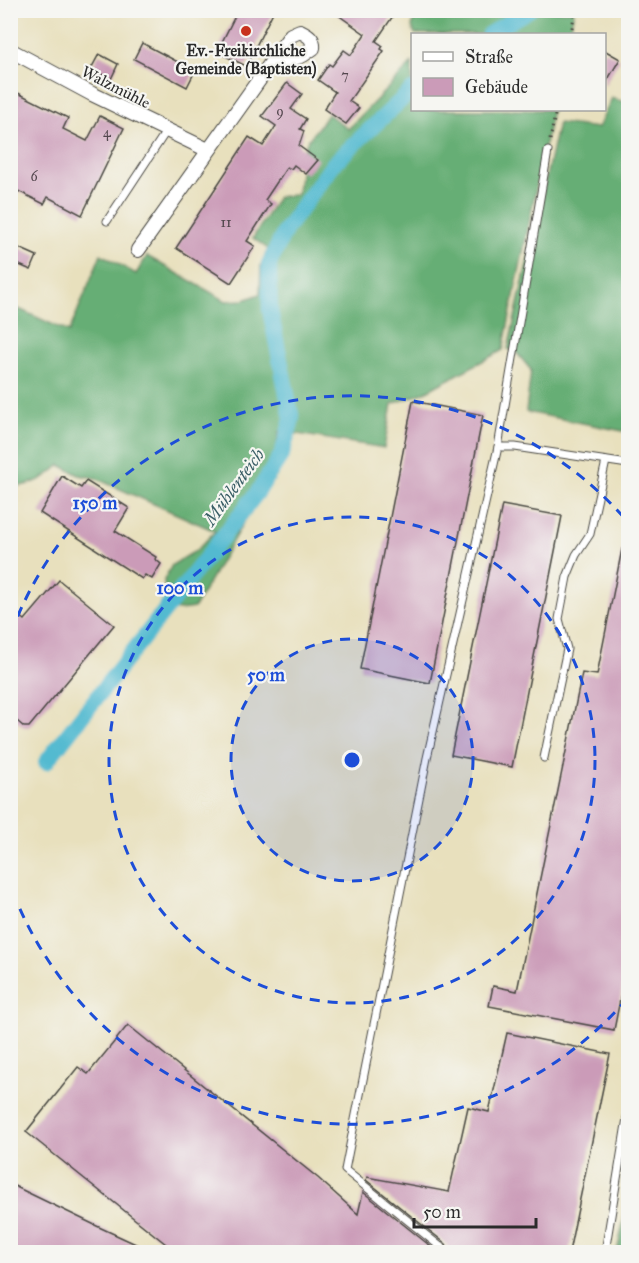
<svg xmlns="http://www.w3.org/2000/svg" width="639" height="1263" viewBox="0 0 639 1263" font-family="'IM FELL Great Primer',serif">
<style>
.forest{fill:#66ae74;stroke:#486c50;stroke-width:1.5}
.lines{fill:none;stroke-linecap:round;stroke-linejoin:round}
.canal{stroke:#53bad0;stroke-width:16}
.building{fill:#cb9bb8}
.service-casing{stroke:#474641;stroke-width:9}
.minor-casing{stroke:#474641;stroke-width:16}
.path{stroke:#474641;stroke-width:3;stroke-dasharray:1.5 4.5;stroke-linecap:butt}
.service{stroke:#fff;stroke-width:7}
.minor{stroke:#fff;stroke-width:14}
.ring{fill:none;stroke:#1d4ed8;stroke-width:3;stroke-dasharray:10 8}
.poi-dot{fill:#c8321e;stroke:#f6f6f2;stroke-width:2}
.labels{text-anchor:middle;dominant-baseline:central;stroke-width:4.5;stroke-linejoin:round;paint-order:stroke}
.number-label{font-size:14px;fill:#53474e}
.poi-label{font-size:16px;font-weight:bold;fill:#2b2b2b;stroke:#f6f6f2}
.street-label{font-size:16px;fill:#2b2b2b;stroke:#f6f6f2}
.water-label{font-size:18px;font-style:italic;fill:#395d65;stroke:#f6f6f2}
.centre{fill:#1d4ed8;stroke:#f6f6f2;stroke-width:3}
.ring-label{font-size:18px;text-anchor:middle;font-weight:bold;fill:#1d4ed8;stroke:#f6f6f2;stroke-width:4.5;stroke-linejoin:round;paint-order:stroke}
</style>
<rect width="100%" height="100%" fill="#f6f6f2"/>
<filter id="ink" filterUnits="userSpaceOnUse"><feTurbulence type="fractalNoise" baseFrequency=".0167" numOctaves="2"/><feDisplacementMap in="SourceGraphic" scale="12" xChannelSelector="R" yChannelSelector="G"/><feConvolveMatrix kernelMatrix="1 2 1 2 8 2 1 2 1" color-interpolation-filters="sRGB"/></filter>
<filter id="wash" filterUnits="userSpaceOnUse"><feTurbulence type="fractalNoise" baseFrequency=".008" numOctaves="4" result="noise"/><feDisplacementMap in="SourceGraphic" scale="24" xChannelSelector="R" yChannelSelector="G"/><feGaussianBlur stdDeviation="1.35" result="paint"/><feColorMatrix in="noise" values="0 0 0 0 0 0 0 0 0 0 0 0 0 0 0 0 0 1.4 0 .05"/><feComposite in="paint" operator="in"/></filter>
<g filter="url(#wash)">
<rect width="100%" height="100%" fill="#e8e0bd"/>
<g class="forest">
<path d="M416,11V10L574,11L569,34H415L412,27Z"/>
<path d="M412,63V110H552L503,350L423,393L392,404L384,448L279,431L276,452L277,475L243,523L194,608L180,610L173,609L165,596L164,580L172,565L197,550L215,531L95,478L79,475L60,465C47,477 37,483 20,486L11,479L10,305L69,332L101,254L136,274L147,256L226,301L244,300L260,294L261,265L268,249L253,238L278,197L297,194L306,143L328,114L348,129Z"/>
<path d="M612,98L628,103V432L526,412L531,370L516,352L508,349L558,123L598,128Z"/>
<path d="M628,1201V1252H617Z"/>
</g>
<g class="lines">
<g class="canal">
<path d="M489,34L529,10"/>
<path d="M46,762L257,493L282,454L292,419L270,310L269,264L286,229L334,163L412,90"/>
</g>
</g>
<g id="blocks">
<g class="building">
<path d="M238,10H274L246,66L217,52Z"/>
<path d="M331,10H385L393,16L376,41L383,46L381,49L384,51L349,101L359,108L346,124L324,109L335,92L318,80L329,64L332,66L344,50L351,55L365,34Z"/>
<path d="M142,43L195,71L187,87L134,59Z"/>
<path d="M604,50L620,59L604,86Z"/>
<path d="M99,54L118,64L111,79L91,69Z"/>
<path d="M287,83L302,94L291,109L306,119L300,129L304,131L299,146L318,160L306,174L294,165L291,169L287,167L265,200L271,204L247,241L255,246L231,283L176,248L249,137L263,146L276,126L262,116Z"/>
<path d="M10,89L68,118L63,129L87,141L100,116L124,128L82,215L48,197L44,204L10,187Z"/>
<path d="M10,244L37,256L31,270L10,261Z"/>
<path d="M413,401L483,415L430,683L360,669Z"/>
<path d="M62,476L81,488L86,481L129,508L115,531L156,557L155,559L161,564L152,579L145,575L142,579L40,513Z"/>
<path d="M502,505L562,516L512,767L451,755Z"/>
<path d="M622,549L628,550V959L614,1030L489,1006L493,986L517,991L582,673L597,675Z"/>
<path d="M59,580L114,625L29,727H24L10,715V608L25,620Z"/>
<path d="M128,1025L318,1178L358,1214L363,1192L434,1249V1252H176L26,1132L78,1067L88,1074Z"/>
<path d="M507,1033L610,1054L569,1252H446L448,1248L446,1244L366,1180L367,1177L449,1192L468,1107L489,1112Z"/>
<path d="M10,1184L101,1228L153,1252H10Z"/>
</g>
</g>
</g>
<g filter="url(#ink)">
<use href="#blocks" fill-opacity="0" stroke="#474641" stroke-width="1.5"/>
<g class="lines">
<defs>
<g id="service">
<path d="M107,221L167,130"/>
<path d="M498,447L548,151"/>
<path d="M544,758L567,649L559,619L567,577L576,555L590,534L606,461"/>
<path d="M439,1252L442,1248L345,1170L427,758L498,447H515L628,464"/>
<path d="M605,1252L628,1112"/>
</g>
<g id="minor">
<path d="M10,50L92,94L208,150"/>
<path d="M138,250L291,35L300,31C308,35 314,38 313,48L303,55L270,66"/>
</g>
</defs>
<use href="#service" class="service-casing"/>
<use href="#minor" class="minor-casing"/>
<g class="path">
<path d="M571,34L575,10"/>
<path d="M550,140L556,110"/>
</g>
<use href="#service" class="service"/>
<use href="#minor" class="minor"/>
</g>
</g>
<circle cx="352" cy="760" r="121" fill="#1d4ed8" fill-opacity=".12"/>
<g class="ring">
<circle cx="352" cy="760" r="121"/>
<circle cx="352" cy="760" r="243"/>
<path d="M627 999A364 364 0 0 1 11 887M11 633A364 364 0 0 1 627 521"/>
</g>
<circle class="poi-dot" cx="246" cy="31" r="6"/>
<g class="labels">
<g class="number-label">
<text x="345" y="75">7</text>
<text x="280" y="111">9</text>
<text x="107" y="132">4</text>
<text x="34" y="176">6</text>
<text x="226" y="222">11</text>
</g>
<g class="poi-label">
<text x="246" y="50">Ev.-Freikirchliche<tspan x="246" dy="18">Gemeinde (Baptisten)</tspan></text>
</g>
<g class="street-label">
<text transform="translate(116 87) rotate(27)">Walzmühle</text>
</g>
<g class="water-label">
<text transform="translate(234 487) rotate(-54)">Mühlenteich</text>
</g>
</g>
<circle cx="352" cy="760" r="9" class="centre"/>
<g class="ring-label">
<text x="95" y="509">150 m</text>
<text x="180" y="594">100 m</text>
<text x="266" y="681">50 m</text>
</g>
<rect width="639" height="1263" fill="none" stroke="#f6f6f2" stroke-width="36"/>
<rect x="411" y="33" width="195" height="78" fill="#f6f6f2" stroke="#a5a5a2" stroke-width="1.5"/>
<rect x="423" y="52" width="30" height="9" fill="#ffffff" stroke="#a5a5a2" stroke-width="1.5"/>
<text x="465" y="63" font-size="18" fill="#2b2b2b">Straße</text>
<rect x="423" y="78" width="30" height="18" fill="#cb9bb8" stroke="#a5a5a2" stroke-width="1.5"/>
<text x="465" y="93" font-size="18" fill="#2b2b2b">Gebäude</text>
<path d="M414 1218v9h122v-9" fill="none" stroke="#2b2b2b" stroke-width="3"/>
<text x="423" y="1218" font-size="18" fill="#2b2b2b" stroke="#f6f6f2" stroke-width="4.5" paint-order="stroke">50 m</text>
</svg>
